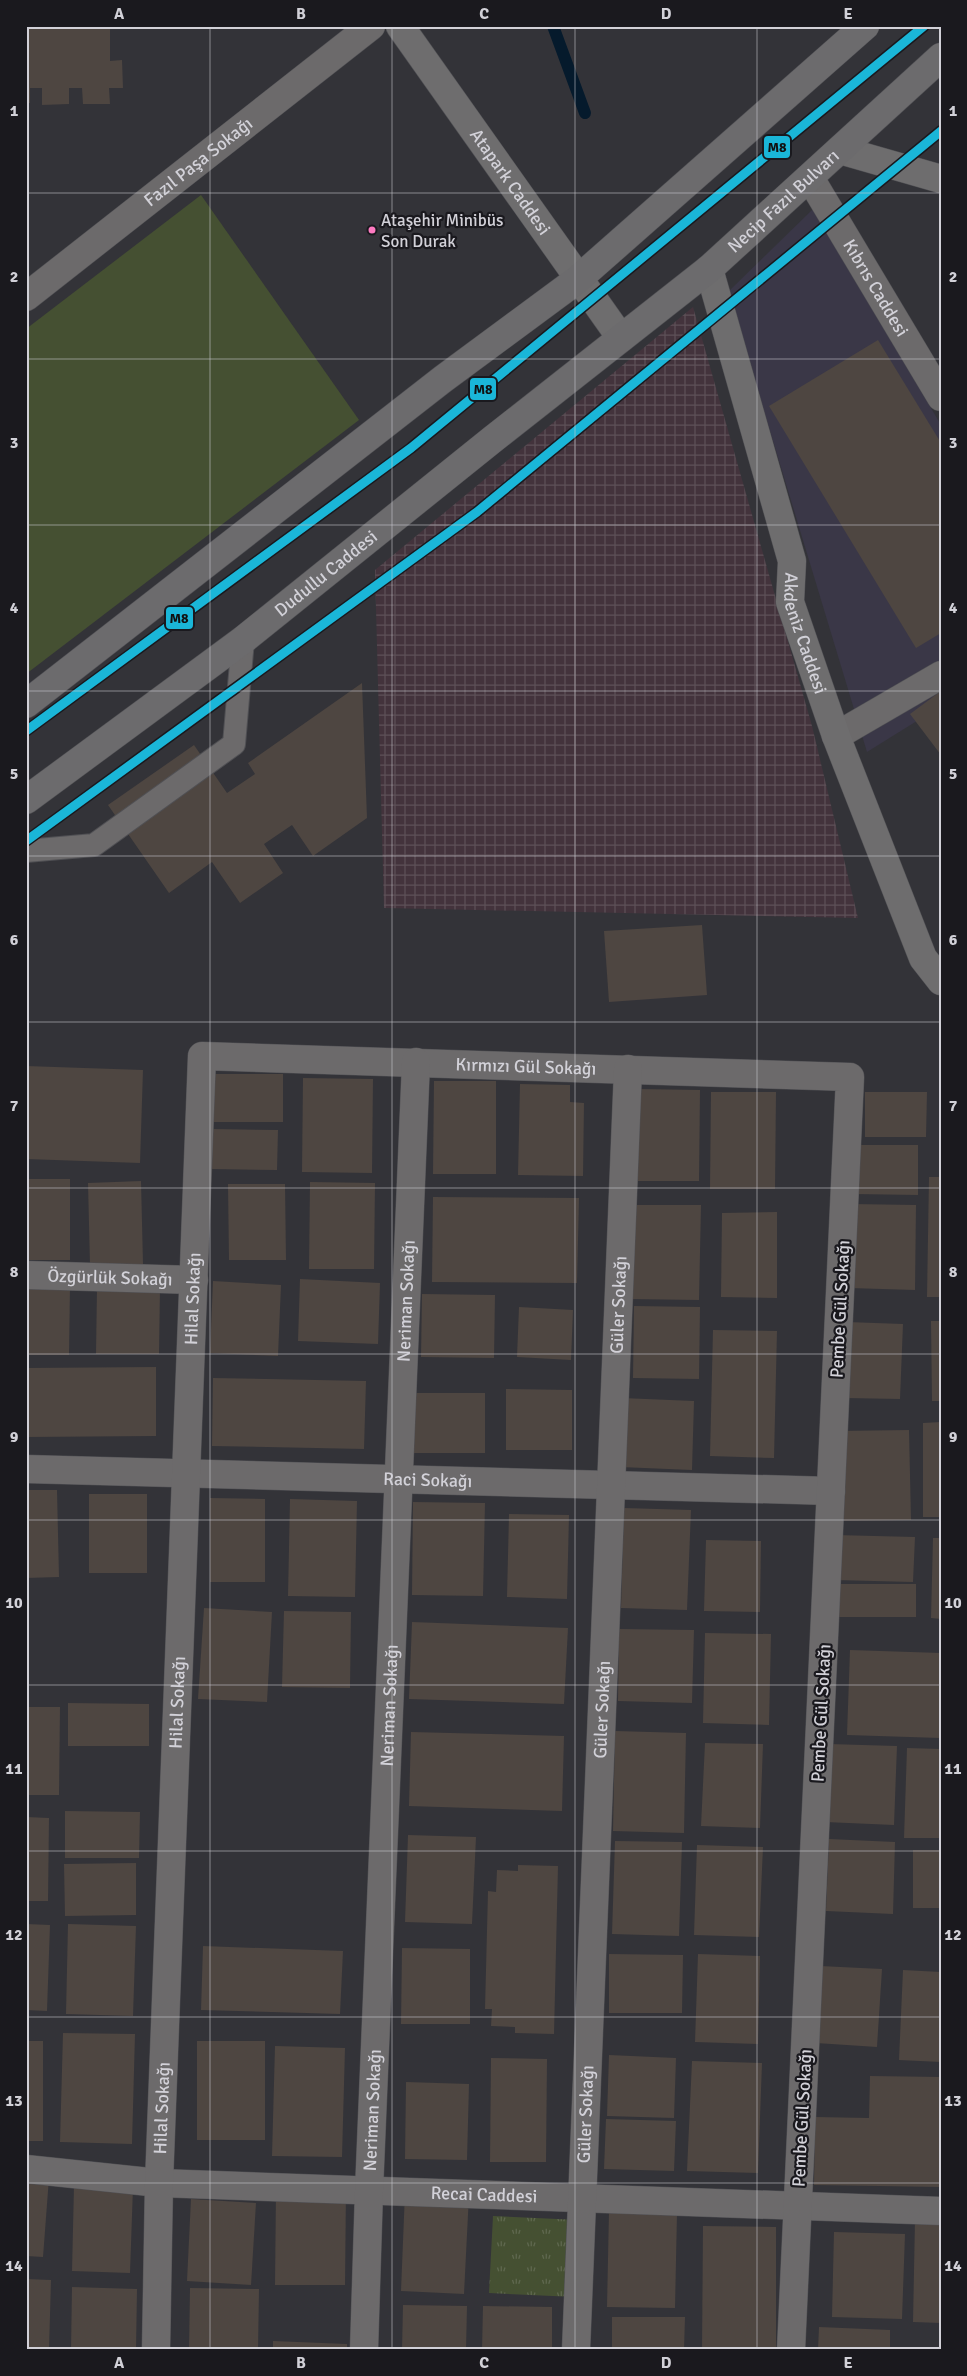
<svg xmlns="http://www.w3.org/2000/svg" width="967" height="2376" viewBox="0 0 967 2376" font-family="Signika,sans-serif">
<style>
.built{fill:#3a3747}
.industrial{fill:url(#industrial-grid)}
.grass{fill:url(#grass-tufts)}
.park{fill:#455032}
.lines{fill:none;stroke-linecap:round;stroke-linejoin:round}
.stream{stroke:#051a2c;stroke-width:12}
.building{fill:#4e4641}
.lane-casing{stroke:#505054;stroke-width:24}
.street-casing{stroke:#505054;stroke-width:29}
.secondary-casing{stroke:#505054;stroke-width:29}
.primary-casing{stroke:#505054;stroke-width:29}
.lane{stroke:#6c6a6b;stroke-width:22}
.street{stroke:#6c6a6b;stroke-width:28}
.secondary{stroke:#6e6d6e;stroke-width:28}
.primary{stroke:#6c6b6d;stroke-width:28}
.metro-1-casing{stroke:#1a191e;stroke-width:12}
.metro-1{stroke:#1ab6d8;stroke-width:9}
.grid{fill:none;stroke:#d2d1d8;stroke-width:1;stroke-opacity:0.55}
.bus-dot{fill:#fe7ac1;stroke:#1a191e;stroke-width:2}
.labels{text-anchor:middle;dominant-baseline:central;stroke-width:4.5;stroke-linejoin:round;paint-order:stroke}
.bus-label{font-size:17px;fill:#d2d1d8;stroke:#1a191e;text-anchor:start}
.street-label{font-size:18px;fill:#d2d1d8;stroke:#1a191e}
.line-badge{stroke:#1a191e;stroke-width:2}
.pale-badge-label{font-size:14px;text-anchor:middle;font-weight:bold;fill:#111}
.neatline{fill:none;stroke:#d2d1d8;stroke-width:2}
.grid-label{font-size:16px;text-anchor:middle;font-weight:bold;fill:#d2d1d8}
</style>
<defs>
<pattern id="industrial-grid" width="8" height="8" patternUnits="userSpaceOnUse" patternTransform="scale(1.25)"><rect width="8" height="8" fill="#43333c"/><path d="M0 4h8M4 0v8" fill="none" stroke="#5d5057"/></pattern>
<pattern id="grass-tufts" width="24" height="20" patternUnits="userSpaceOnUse" patternTransform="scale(1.25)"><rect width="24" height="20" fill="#455032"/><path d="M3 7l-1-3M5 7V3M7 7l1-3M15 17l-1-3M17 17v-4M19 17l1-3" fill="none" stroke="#5f684f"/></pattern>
</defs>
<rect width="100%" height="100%" fill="#333338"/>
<path class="built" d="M813,209L941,425V706L867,752L728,292Z"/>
<path class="industrial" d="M693,307L812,726L858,918L384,908L375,570Z"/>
<path class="grass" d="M493,2216L579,2220L575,2297L489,2293Z"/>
<path class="park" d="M201,195L359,420L26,674V329Z"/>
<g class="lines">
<path class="stream" d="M553,26L585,113"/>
</g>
<g class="building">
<path d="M26,26H110V61L122,60L123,88H109L110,104H83L82,88H69V104L42,105V88H30V103H26Z"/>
<path d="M878,340L941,443V633L916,648L769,406Z"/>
<path d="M362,683L367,818L313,856L292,825L264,844L283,873L240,903L212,862L169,893L108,805L194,745L227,793L255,774L248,763Z"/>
<path d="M941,691V755L910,714Z"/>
<path d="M702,925L707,995L609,1002L604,931Z"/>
<path d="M26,1066L143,1070L140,1163L26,1159Z"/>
<path d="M213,1074H283V1122H212Z"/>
<path d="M303,1078L373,1079L372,1173L302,1172Z"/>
<path d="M434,1081H496V1174H433Z"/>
<path d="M520,1084L570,1085V1102L584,1103L583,1176L518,1175Z"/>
<path d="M637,1089L700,1090L699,1181H636Z"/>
<path d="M711,1092H776L775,1189H710Z"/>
<path d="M865,1092H927L926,1137H865Z"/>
<path d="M212,1129L278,1130L277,1170L211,1169Z"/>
<path d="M853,1145H918V1195L853,1194Z"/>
<path d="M929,1177H941V1297H927Z"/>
<rect x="26" y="1179" width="44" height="81"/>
<path d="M141,1181L143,1264L90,1265L88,1183Z"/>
<path d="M310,1182L375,1183L374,1269H309Z"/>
<path d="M228,1184H285L286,1260H229Z"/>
<path d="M433,1197L579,1198L577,1283L432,1282Z"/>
<path d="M851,1204L916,1205L915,1290L849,1288Z"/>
<path d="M630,1205H701L699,1300L629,1299Z"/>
<path d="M777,1212V1298L721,1297L722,1213Z"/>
<path d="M300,1279L380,1283L378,1344L298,1341Z"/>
<path d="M213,1281L281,1285L278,1356L210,1353Z"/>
<path d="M26,1285L70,1286L69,1355H26Z"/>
<path d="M97,1288H160L159,1354H96Z"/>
<path d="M422,1294L495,1295L494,1358L421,1357Z"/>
<path d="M634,1306L700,1307L699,1379L633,1378Z"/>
<path d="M519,1307L573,1310L571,1360L517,1357Z"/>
<path d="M931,1321H941V1401H932Z"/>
<path d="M847,1322L903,1324L900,1399L845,1398Z"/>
<path d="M713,1330L777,1331L774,1458L710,1456Z"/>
<path d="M156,1367V1436L26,1437V1368Z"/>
<path d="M213,1378L366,1381L364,1449L212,1446Z"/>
<path d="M506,1389L572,1390V1450H506Z"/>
<path d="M414,1393H485V1453H413Z"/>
<path d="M622,1398L694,1401L692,1470L620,1467Z"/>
<path d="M941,1422V1517H923V1423Z"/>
<path d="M909,1430L911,1520L839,1521L838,1431Z"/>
<path d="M26,1490H57L59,1577L26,1578Z"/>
<rect x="89" y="1494" width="58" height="79"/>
<path d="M210,1498L265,1499V1582H210Z"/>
<path d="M290,1499L357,1501L355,1597L288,1596Z"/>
<path d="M413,1502L485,1503L483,1596L412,1595Z"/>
<path d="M624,1508L691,1510L687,1610L621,1608Z"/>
<path d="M509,1514L569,1515L567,1599L507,1597Z"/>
<path d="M835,1535L915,1537L913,1582L834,1580Z"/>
<path d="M933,1538H941V1619L931,1618Z"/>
<path d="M706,1540L761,1541L760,1612L704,1611Z"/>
<path d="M835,1584H916V1617H834Z"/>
<path d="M204,1608L272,1612L267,1702L198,1699Z"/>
<path d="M284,1611L351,1612L350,1688L282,1687Z"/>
<path d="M412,1622L568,1628L564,1704L409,1699Z"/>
<path d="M619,1629L694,1630L692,1703L618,1701Z"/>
<path d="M705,1633L771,1634L769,1725L703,1723Z"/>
<path d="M850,1650L941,1653L940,1738L847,1735Z"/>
<path d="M68,1703L149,1704V1746H68Z"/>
<path d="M26,1707H60L59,1795H26Z"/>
<path d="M615,1731L686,1733L684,1833L613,1831Z"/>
<path d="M411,1732L564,1736L562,1811L409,1806Z"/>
<path d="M705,1743L763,1744L760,1828L701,1826Z"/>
<path d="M829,1744L897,1746L894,1825L825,1822Z"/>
<path d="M907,1748L941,1749V1838H904Z"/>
<path d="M65,1811L140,1812L139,1858H65Z"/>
<path d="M26,1817L49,1818L48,1901H26Z"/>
<path d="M408,1835L476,1837L472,1924L405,1922Z"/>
<path d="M829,1839L895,1842L893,1914L826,1911Z"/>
<path d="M615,1841L682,1842L679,1936L612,1934Z"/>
<path d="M697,1845L763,1847L759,1937L694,1935Z"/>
<rect x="913" y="1850" width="28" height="58"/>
<path d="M136,1863V1915L65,1916L64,1864Z"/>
<path d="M518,1865L558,1866L554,2034L515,2033V2027L491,2026L492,2009H485L488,1891L496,1892L497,1870L518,1871Z"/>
<path d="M26,1924L50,1925L47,2011L26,2010Z"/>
<path d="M68,1924L136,1926L133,2016L66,2014Z"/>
<path d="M203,1946L343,1951L340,2014L201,2010Z"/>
<path d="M402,1948L470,1949V2024H401Z"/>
<path d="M609,1954L683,1955L682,2013H609Z"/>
<path d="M698,1954L760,1956L758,2044L695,2042Z"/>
<path d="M820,1966L882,1969L877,2047L816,2043Z"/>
<path d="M903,1970L941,1972V2062L899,2060Z"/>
<path d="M63,2033L135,2034L132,2144L60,2142Z"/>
<rect x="26" y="2041" width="17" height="100"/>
<rect x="197" y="2041" width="68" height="99"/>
<path d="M275,2046L345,2048L342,2157L272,2156Z"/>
<path d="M609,2055L676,2058L674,2118L607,2116Z"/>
<path d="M491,2058L547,2059L546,2162H490Z"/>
<path d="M692,2061L762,2063L758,2173L687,2171Z"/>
<path d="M870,2076L941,2077V2187L814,2185L815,2117L869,2118Z"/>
<path d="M406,2082L469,2084L467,2160L405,2159Z"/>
<path d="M606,2119L676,2121L674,2171L604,2169Z"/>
<path d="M26,2177L49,2178L43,2257L26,2256Z"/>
<path d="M74,2186L133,2187L130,2273L72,2271Z"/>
<path d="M276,2190H346L345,2285H275Z"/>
<path d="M405,2192L469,2195L464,2294L401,2291Z"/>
<path d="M191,2199L256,2203L251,2285L187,2281Z"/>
<path d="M609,2211L677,2213L675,2308L607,2307Z"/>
<path d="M915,2220H941V2323L913,2322Z"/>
<path d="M703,2226L776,2227V2350H702Z"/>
<path d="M834,2232L905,2234L902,2319L832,2317Z"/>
<path d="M26,2279L51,2280L49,2350H26Z"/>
<path d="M72,2287L137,2289L136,2350H71Z"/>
<path d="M190,2288L259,2289L258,2350H189Z"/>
<path d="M403,2305L467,2306L466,2350H402Z"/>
<path d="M483,2306L552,2307V2350H482Z"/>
<path d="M612,2317H685L684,2350H612Z"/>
<path d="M819,2327L890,2330V2350H818Z"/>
<path d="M273,2341L347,2344V2350H273Z"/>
</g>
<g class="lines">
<defs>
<path id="lane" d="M26,851L94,845L234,744L243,640"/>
<g id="street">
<path id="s1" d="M810,178L941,397"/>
<path id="s2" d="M26,297L371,26"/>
<path d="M836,736L941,675"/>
<path id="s3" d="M26,1275L194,1280"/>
<path id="s4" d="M26,1469L831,1491"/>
<path id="s5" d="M26,2169L159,2183L941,2211"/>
<path id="s6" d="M156,2350L159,2183L202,1056L850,1077L791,2350"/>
<path id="s7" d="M364,2350L369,2191L416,1062"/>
<path id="s8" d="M576,2350L628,1069"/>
</g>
<g id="secondary">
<path id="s9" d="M400,26L621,338"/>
<path d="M840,150L941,179"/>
<path id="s10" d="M709,269L792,561L790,602L836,736L923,958L941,981"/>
</g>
<g id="primary">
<path d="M26,704L443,379L577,280L865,26"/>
<path id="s11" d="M26,800L243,640L493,439L709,269L941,57"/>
</g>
</defs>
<use href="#lane" class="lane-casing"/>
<use href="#street" class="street-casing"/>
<use href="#secondary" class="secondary-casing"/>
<use href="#primary" class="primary-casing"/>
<use href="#lane" class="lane"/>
<use href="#street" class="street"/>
<use href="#secondary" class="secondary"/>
<use href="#primary" class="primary"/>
<defs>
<g id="metro-1">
<path d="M26,731L411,448L924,26"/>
<path d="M26,841L477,512L941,131"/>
</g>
</defs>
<use href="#metro-1" class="metro-1-casing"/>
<use href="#metro-1" class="metro-1"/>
</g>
<path class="grid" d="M210,26V2350M392,26V2350M575,26V2350M757,26V2350M26,193H941M26,359H941M26,525H941M26,691H941M26,856H941M26,1022H941M26,1188H941M26,1354H941M26,1520H941M26,1685H941M26,1851H941M26,2017H941M26,2183H941"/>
<circle class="bus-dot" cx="372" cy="230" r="4.5"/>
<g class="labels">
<g class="bus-label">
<text x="381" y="220">Ataşehir Minibüs<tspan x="381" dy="21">Son Durak</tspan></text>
</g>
<g class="street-label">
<text stroke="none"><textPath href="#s2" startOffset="219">Fazıl Paşa Sokağı</textPath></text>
<text stroke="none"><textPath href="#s9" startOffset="191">Atapark Caddesi</textPath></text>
<text stroke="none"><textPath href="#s11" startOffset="966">Necip Fazıl Bulvarı</textPath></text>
<text stroke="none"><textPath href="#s1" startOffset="128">Kıbrıs Caddesi</textPath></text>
<text stroke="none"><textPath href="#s11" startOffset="376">Dudullu Caddesi</textPath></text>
<text stroke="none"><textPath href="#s10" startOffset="378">Akdeniz Caddesi</textPath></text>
<text stroke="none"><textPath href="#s6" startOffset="1619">Kırmızı Gül Sokağı</textPath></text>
<text stroke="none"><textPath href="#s3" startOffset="84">Özgürlük Sokağı</textPath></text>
<text stroke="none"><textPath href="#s6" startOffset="1052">Hilal Sokağı</textPath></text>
<text stroke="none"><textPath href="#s7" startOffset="1050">Neriman Sokağı</textPath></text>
<text stroke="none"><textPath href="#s8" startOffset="1046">Güler Sokağı</textPath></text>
<text transform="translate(840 1309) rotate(-87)">Pembe Gül Sokağı</text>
<text stroke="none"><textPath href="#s4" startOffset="402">Raci Sokağı</textPath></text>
<text stroke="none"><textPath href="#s6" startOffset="648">Hilal Sokağı</textPath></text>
<text stroke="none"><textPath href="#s7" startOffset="645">Neriman Sokağı</textPath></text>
<text stroke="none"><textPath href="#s8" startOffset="641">Güler Sokağı</textPath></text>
<text transform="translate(821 1713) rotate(-87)">Pembe Gül Sokağı</text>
<text stroke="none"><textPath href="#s6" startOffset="242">Hilal Sokağı</textPath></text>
<text stroke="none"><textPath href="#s7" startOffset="240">Neriman Sokağı</textPath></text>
<text stroke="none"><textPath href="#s8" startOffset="236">Güler Sokağı</textPath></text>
<text transform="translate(802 2118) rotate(-87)">Pembe Gül Sokağı</text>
<text stroke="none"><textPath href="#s5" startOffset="459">Recai Caddesi</textPath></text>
</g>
</g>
<g class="line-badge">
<rect x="763" y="135" width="28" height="24" rx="5" fill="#1ab6d8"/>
<rect x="469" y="377" width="28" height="24" rx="5" fill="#1ab6d8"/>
<rect x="165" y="606" width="29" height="24" rx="5" fill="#1ab6d8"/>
</g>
<g class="pale-badge-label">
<text x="777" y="152">M8</text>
<text x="483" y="394">M8</text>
<text x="179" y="623">M8</text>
</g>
<rect width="967" height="2376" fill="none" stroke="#1a191e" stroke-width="55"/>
<rect x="28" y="28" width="912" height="2320" class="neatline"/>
<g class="grid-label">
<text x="119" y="19">A</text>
<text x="301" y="19">B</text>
<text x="484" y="19">C</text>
<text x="666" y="19">D</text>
<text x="848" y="19">E</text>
<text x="14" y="116">1</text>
<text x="953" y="116">1</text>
<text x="14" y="282">2</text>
<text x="953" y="282">2</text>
<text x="14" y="448">3</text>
<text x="953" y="448">3</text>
<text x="14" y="613">4</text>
<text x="953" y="613">4</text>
<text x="14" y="779">5</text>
<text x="953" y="779">5</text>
<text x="14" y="945">6</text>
<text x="953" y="945">6</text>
<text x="14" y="1111">7</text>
<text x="953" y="1111">7</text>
<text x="14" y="1277">8</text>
<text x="953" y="1277">8</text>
<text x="14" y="1442">9</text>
<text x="953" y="1442">9</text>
<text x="14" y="1608">10</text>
<text x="953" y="1608">10</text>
<text x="14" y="1774">11</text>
<text x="953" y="1774">11</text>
<text x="14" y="1940">12</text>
<text x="953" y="1940">12</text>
<text x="14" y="2106">13</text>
<text x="953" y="2106">13</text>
<text x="14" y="2271">14</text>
<text x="953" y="2271">14</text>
<text x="119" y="2368">A</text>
<text x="301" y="2368">B</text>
<text x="484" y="2368">C</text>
<text x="666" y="2368">D</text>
<text x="848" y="2368">E</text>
</g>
</svg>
